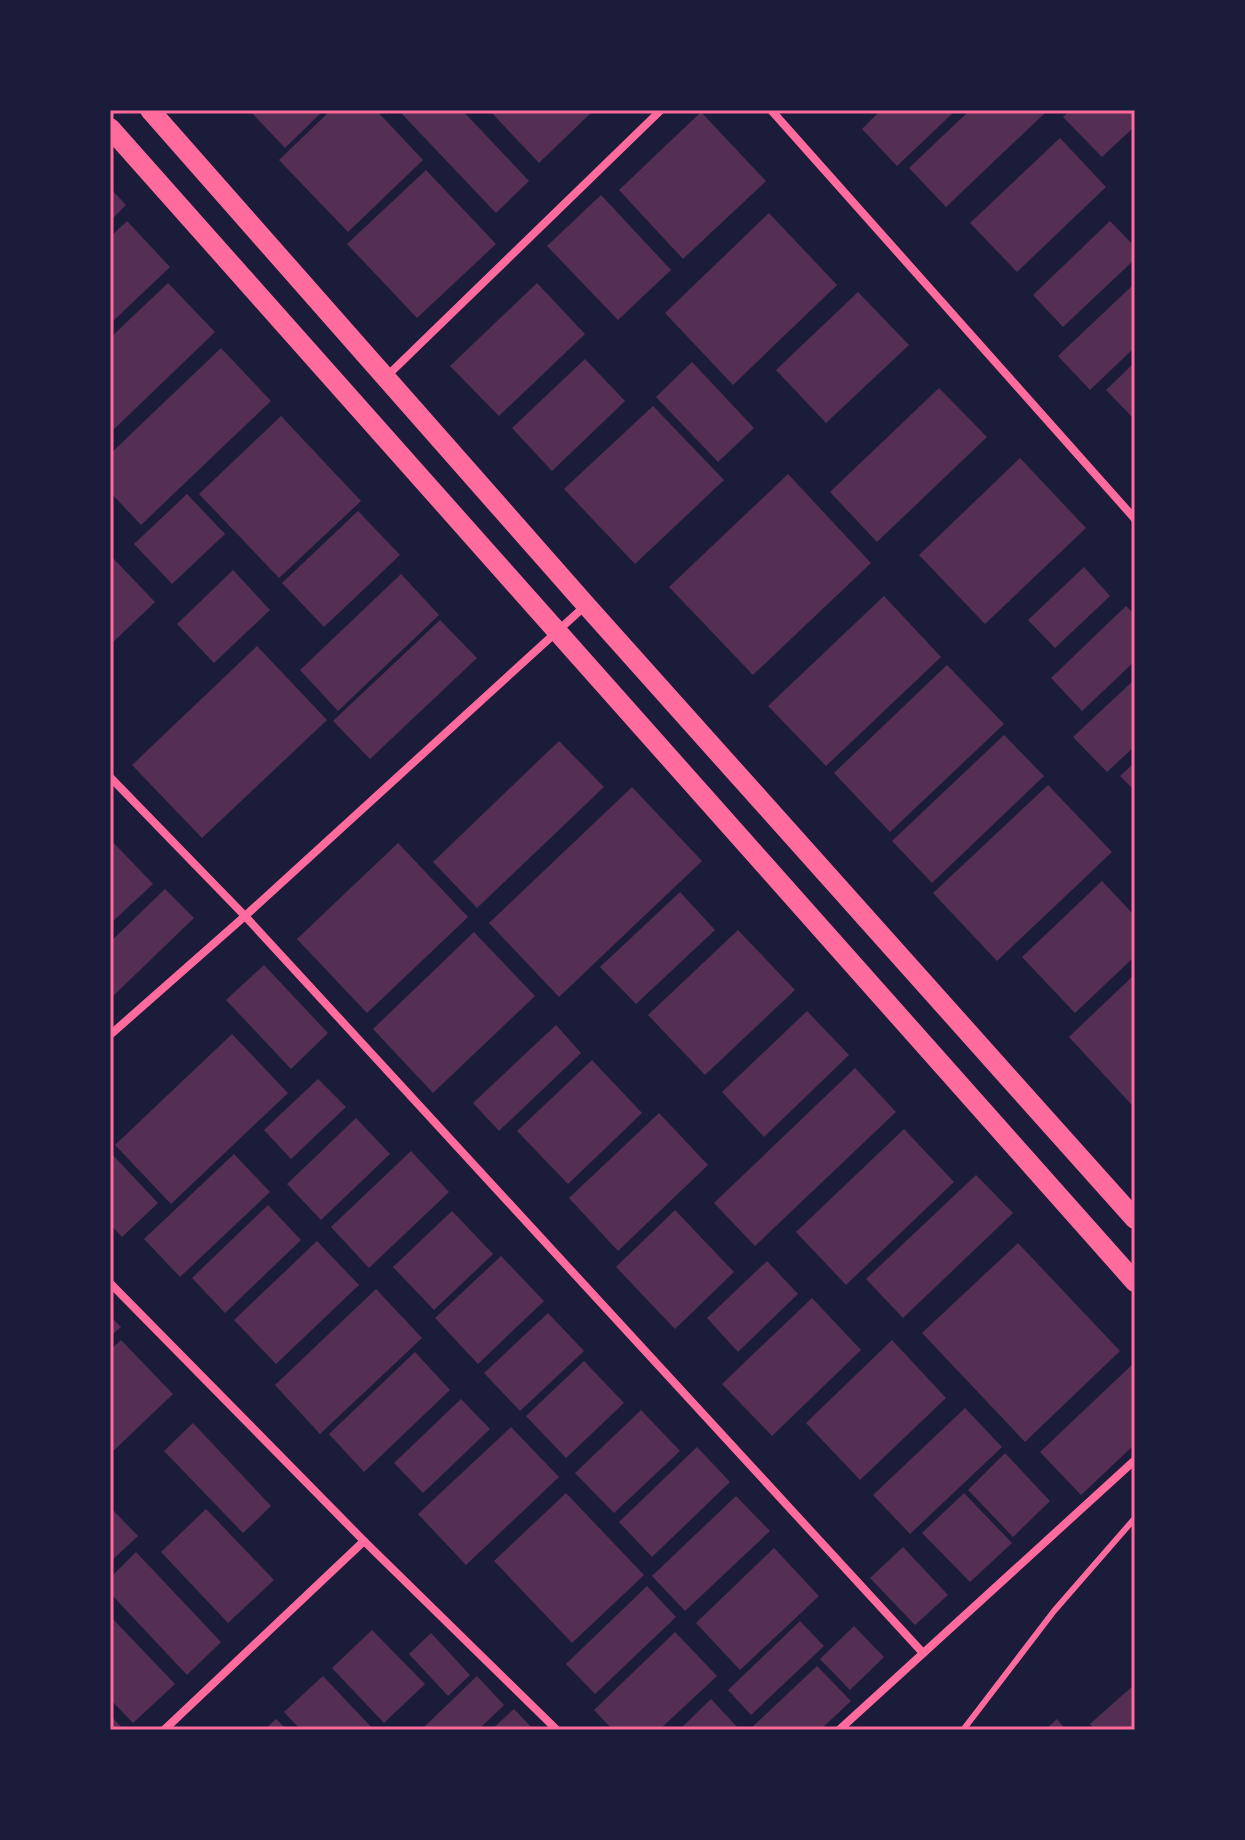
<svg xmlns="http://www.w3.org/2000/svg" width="1245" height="1840" viewBox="0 0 1245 1840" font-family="'IBM Plex Serif',serif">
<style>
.building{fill:#542f53}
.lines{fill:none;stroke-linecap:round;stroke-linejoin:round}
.service{stroke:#ff6b9d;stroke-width:6}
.minor{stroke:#ff6b9d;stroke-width:8}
.primary{stroke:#ff6b9d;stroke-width:20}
.neatline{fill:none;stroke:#ff6b9d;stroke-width:3}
</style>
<rect width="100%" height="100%" fill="#1b1b3a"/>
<g class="building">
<path d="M249,110H324L285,148Z"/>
<path d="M331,110H376L423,160L348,232L279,160Z"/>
<path d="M406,110H462L529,181L496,213L402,114Z"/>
<path d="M489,110H594L539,163Z"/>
<path d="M881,110H956L897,166L862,129Z"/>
<path d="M970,110H1044L1046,112L946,207L909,168Z"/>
<path d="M1071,110H1135V126L1102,157L1063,117Z"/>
<path d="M701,112L766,181L683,259L619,190Z"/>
<path d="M1060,138L1106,187L1017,272L970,223Z"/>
<path d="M426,170L496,244L417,318L347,244Z"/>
<path d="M110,188L126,205L110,221Z"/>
<path d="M601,195L671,270L618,320L547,246Z"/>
<path d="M769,213L837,285L733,385L665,313Z"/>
<path d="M127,221L170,267L110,324V237Z"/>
<path d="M1110,221L1135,247V259L1063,327L1033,295Z"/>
<path d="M168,283L215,332L110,433V338Z"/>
<path d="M537,283L585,334L499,416L450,366Z"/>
<path d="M1135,283V347L1090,390L1058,356Z"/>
<path d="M858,292L909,345L826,423L776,370Z"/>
<path d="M221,348L271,401L141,525L110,492V454Z"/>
<path d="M585,359L625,401L552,471L512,428Z"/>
<path d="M692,362L754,428L718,462L656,397Z"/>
<path d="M1135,362V420L1106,390Z"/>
<path d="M939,388L987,437L877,542L830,492Z"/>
<path d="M653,406L724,480L635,564L564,489Z"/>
<path d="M281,416L361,501L279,578L199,494Z"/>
<path d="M1020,458L1086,528L985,624L919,555Z"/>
<path d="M788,474L871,563L753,675L669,587Z"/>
<path d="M187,494L225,534L172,584L134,544Z"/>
<path d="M358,511L400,555L324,627L282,583Z"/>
<path d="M110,555L155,602L110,645Z"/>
<path d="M1084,567L1110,596L1055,648L1028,620Z"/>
<path d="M233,570L270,610L214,663L177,624Z"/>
<path d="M401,574L439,615L338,711L300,670Z"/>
<path d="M884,596L941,657L826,766L768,706Z"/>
<path d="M1126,606L1135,615V661L1082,711L1051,678Z"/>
<path d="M440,620L477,658L370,759L333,721Z"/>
<path d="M257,646L327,720L202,838L132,765Z"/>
<path d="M947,665L1004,724L890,832L834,773Z"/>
<path d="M1135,679V746L1107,772L1073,737Z"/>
<path d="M1004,735L1044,776L932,883L892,841Z"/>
<path d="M559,741L604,787L477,908L433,862Z"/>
<path d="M1135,762V791L1120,776Z"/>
<path d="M1048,785L1112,852L997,961L933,893Z"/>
<path d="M632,787L702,861L559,997L489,923Z"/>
<path d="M110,839L153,884L110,924Z"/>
<path d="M398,843L468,917L367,1013L297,939Z"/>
<path d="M1102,881L1135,916V956L1075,1013L1022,957Z"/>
<path d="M165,889L194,918L110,999V942Z"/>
<path d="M680,892L715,930L636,1004L600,967Z"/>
<path d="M738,930L795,990L705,1075L648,1015Z"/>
<path d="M474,932L535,996L433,1093L373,1029Z"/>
<path d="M264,965L328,1033L291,1069L226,1000Z"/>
<path d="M1135,974V1101L1131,1104L1069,1037Z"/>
<path d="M807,1011L849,1055L764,1137L722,1092Z"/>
<path d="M556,1025L581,1053L499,1131L473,1103Z"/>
<path d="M232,1034L288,1093L171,1204L115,1145Z"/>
<path d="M592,1060L642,1113L568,1184L517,1131Z"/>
<path d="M855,1068L896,1112L755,1246L714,1203Z"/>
<path d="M318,1079L346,1107L291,1159L264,1130Z"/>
<path d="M659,1113L708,1165L618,1251L569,1198Z"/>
<path d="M356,1118L390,1154L321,1220L287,1184Z"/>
<path d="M904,1129L954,1182L846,1285L796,1232Z"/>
<path d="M411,1151L449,1192L369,1268L331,1227Z"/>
<path d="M110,1152L158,1203L122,1237L110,1224Z"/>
<path d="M234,1154L270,1192L180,1277L144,1239Z"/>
<path d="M976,1175L1013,1213L903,1318L866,1279Z"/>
<path d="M268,1205L301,1240L225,1313L192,1278Z"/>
<path d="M675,1210L734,1272L675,1329L616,1267Z"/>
<path d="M452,1211L493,1254L434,1310L393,1267Z"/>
<path d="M317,1241L359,1285L276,1364L234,1320Z"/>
<path d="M1018,1243L1120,1351L1025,1442L922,1333Z"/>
<path d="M501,1256L544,1301L478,1364L435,1318Z"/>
<path d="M767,1261L798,1294L738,1352L707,1318Z"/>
<path d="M376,1289L422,1338L320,1434L275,1385Z"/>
<path d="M812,1298L861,1350L772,1436L722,1384Z"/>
<path d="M548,1313L584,1351L520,1411L484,1373Z"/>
<path d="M110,1316L121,1327L110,1337Z"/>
<path d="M121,1340L173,1394L110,1454V1350Z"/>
<path d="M892,1340L946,1398L860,1480L806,1423Z"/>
<path d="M415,1352L450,1390L364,1472L329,1434Z"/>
<path d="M584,1361L624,1403L566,1458L526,1416Z"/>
<path d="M1135,1362V1444L1081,1495L1040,1452Z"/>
<path d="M461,1399L490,1429L423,1493L394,1463Z"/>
<path d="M965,1408L1002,1447L910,1534L873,1495Z"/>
<path d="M641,1410L680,1451L614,1513L575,1473Z"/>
<path d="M193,1423L271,1506L243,1533L164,1451Z"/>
<path d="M511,1427L559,1477L466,1565L418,1514Z"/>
<path d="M697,1447L730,1482L652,1557L619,1522Z"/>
<path d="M1005,1453L1050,1501L1013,1537L968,1490Z"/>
<path d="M566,1493L644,1575L572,1643L494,1561Z"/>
<path d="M964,1493L1012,1543L970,1582L922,1533Z"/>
<path d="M736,1496L770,1531L685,1611L652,1576Z"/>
<path d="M110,1507L138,1536L110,1562Z"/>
<path d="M206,1509L274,1580L228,1623L161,1552Z"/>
<path d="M903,1547L948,1595L915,1625L870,1578Z"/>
<path d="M774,1548L819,1596L740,1670L696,1623Z"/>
<path d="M136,1552L221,1642L187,1675L110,1593V1578Z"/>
<path d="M647,1586L676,1617L595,1694L566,1664Z"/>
<path d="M110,1616L175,1684L133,1723L110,1699Z"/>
<path d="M800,1621L824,1646L751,1715L728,1690Z"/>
<path d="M854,1626L884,1657L850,1690L820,1659Z"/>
<path d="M372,1630L425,1684L384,1723L332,1668Z"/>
<path d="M675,1632L717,1676L659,1730H613L594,1710Z"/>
<path d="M431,1633L470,1675L448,1696L409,1654Z"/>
<path d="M817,1666L851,1701L820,1730H749Z"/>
<path d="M323,1676L374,1730H301L284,1712Z"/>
<path d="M477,1676L504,1705L478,1730H421Z"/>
<path d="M1135,1684V1730H1095L1090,1724Z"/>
<path d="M711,1699L740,1730H679Z"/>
<path d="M514,1709L534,1730H491Z"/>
<path d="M110,1715L124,1730H110Z"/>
<path d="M276,1719L287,1730H264Z"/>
<path d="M1057,1719L1066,1730H1045Z"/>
</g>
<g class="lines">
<path class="service" d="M963,1730L1054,1611L1135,1518"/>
<g class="minor">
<path d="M771,110L1135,519"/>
<path d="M387,376L661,110"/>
<path d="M110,777L245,916L923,1653"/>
<path d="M110,1035L245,916L585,606"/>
<path d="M110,1283L364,1541L557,1730"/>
<path d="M164,1730L364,1541"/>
<path d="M839,1730L1135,1460"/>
</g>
<g class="primary">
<path d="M150,110L586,605L1135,1219"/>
<path d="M110,128L1135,1282"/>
</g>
</g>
<rect width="1245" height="1840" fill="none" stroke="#1b1b3a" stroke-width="224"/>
<rect x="112" y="112" width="1021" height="1616" class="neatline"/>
</svg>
